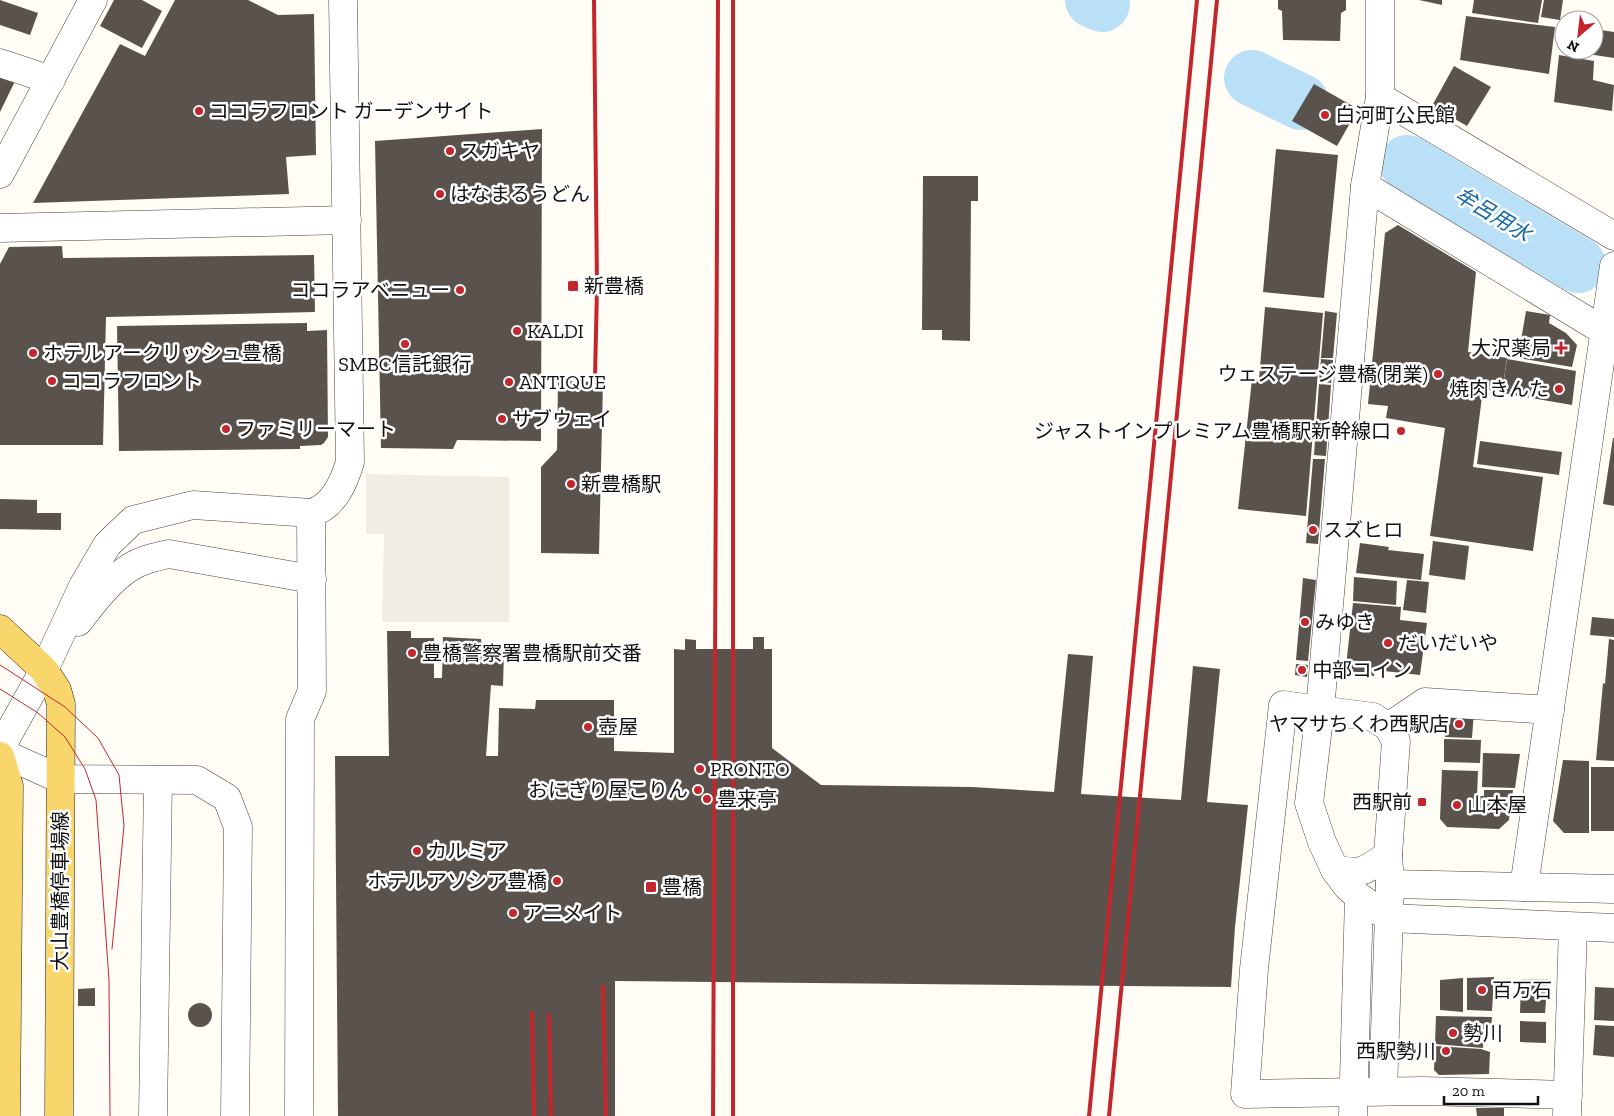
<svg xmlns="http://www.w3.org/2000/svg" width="1614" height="1116" viewBox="0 0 1614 1116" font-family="'Zilla Slab','Noto Sans JP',serif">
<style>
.plaza{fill:#f1ede2}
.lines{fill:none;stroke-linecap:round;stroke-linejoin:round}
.river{stroke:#b9e0f7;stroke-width:56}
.building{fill:#5a524d}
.minor-casing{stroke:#444;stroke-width:29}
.major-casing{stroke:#222;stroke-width:29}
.minor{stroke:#fff;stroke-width:28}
.major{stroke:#f9d66b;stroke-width:28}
.tram{stroke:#c4262e;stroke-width:1}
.rail{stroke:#c4262e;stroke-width:4}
.poi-dot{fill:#c4262e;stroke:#fff;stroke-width:2}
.labels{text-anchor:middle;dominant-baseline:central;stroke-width:5;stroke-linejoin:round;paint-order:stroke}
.poi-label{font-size:20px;fill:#111;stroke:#fff;text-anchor:start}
.street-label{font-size:20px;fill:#111;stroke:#fff}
.water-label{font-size:21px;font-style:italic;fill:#1768a6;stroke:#fff}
</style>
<rect width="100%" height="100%" fill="#fffdf5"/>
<path class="plaza" d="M366,474L509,477V622H382L384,534H366Z"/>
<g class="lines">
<g class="river">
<path d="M1093,0L1102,4"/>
<path d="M1252,78L1301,102"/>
<path d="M1407,163L1578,265"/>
</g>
</g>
<g class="building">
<path d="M0,0L38,13L30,35L0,25Z"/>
<path d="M114,0H142L162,11L142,48L100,26Z"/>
<path d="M175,0H248L278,15L314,14L316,155L286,157L289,194L33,203L120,44L145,56Z"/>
<path d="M1278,0H1346V10L1341,13L1340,41L1283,40L1282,11L1278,9Z"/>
<path d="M1419,0H1442V5Z"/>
<path d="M1474,0H1542L1538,23L1472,13Z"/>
<path d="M1544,0H1563L1560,20L1541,17Z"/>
<path d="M1466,16L1555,27L1549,74L1460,60Z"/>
<path d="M1594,29L1614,32V58L1568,51L1594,50Z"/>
<path d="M1559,55L1594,61L1593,80L1614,85L1612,111L1554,102Z"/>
<path d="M1454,66L1491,87L1467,126L1432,106Z"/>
<path d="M0,72L17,77L0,112Z"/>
<path d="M1314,84L1358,109L1337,146L1292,121Z"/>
<path d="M542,129L541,441L457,440L453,449L381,448L375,141Z"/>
<path d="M1276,149L1338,155L1324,298L1263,292Z"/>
<path d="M923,176H978V201H971L970,341L942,340V330H922Z"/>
<path d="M1398,225L1476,272L1468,352L1507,358L1502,392L1483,389L1473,467L1543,477L1533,551L1430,536L1445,428L1386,418L1388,406L1368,404L1385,233Z"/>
<path d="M62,246L63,258L314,255L315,312L106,317L103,445H0V264L9,247Z"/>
<path d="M1265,307L1323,313L1306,516L1238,509L1252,379H1259Z"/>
<path d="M1325,311L1337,313L1333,358H1321Z"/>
<path d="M1526,311L1550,315L1549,323L1566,333L1577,345L1572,367L1518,358Z"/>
<path d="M307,323V331L327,330L328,437L324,443L321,445L300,446V449L119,451L117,326Z"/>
<path d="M1321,359L1333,360L1331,383L1319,381Z"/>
<path d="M1507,359L1576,371L1572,405L1502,393Z"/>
<path d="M558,381L603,382L599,554L541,553V467L557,450Z"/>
<path d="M1319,384L1331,385L1326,456L1314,455Z"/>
<path d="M1613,438H1614V506L1603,504Z"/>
<path d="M1480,441L1562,452L1559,475L1477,464Z"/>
<path d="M1313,459H1325L1318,544L1306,543Z"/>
<path d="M0,499L37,500V513H61V530L0,529Z"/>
<path d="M1433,541L1469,546L1465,580L1429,575Z"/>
<path d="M1360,543L1389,547L1388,550L1424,554L1421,580L1356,573Z"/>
<path d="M1354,577L1397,581L1396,605L1353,601Z"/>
<path d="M1303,578L1316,580L1308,661L1296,660Z"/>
<path d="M1407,580L1429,582L1426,613L1403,610Z"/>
<path d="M1353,603L1401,607L1400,620L1427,623L1420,675L1375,670L1374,676L1352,673L1346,666Z"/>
<path d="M1592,617L1614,619V637L1590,635Z"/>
<path d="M387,631H411V638H434V678H442L443,637L481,639L482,649L504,650L503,686L491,685L486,756H498L499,708L535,709L536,700H614V751L674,753V649L685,650V639L696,640V649H753V637H764V649H772V748L821,785L972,787L1054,792L1068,654L1093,656L1081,794L1181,800L1193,666L1220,669L1207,802L1248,805L1235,927L1231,987L615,981V1116H338L335,756H389Z"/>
<path d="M1609,639L1614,640V761L1596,760L1603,683L1605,684Z"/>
<path d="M1296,664L1308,665L1307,677L1295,675Z"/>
<path d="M1447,710L1474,711L1472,738L1445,737Z"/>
<path d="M1444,739L1481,740L1480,763L1444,762Z"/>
<path d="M1483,753L1520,754L1515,788L1482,787Z"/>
<path d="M1563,760L1589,761V833H1564L1553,821Z"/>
<rect x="1591" y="767" width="23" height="64"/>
<path d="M1442,770L1478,771L1477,796H1484V790H1513L1509,820L1499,829L1447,827L1440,819Z"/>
<path d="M1494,977L1492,1011L1467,1010V978Z"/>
<path d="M1463,978V1012L1440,1010V980Z"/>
<path d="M1521,979H1548L1545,1013H1520Z"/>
<path d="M1595,987L1614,988V1021L1594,1020Z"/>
<path d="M95,988V1006H78V989Z"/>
<circle cx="200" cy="1015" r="12"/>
<path d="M1436,1016L1492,1017L1491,1030H1484L1483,1048L1435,1044Z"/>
<path d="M1520,1021L1546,1022V1043L1520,1042Z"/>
<path d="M1595,1025L1614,1026V1057L1593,1055Z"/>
<path d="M1435,1046L1481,1049L1490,1052L1489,1074L1439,1075L1434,1070Z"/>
<path d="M1476,1108H1504V1116H1477Z"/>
</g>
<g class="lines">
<defs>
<g id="minor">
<path d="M1380,0V97L1365,186L1320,710L1309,803L1322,842L1335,870L1347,886L1359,897L1389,918L1614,928"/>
<path d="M0,63L51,80"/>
<path d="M1380,97L1614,236"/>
<path d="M0,174L93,0"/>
<path d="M1365,186L1614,337"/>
<path d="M0,228L347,220"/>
<path d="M311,513C334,507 344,482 350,462L343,0"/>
<path d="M78,622C92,604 109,581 129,568C141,560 155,557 169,554L312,579"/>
<path d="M1388,727L1425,702L1550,710"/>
<path d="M0,749L44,670L83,586L107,545L133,520L193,505L311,513L312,691L300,719L299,1116"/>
<path d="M0,752L60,779L197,780L227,798L238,827L235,1116"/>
<path d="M1335,870C1365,874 1364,871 1388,855"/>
<path d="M1390,884L1614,889"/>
<path d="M1524,887L1614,266"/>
<path d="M1383,1091L1390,884L1388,855L1396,741L1388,727L1373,717L1283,705L1254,969L1245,1094L1423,1091L1568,1095"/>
<path d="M153,1116L158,781"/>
<path d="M1353,1116L1359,897"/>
<path d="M1567,1116L1573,927"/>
</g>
<g id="major">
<path d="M0,629L44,670L57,690L61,704L59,1116"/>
<path d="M0,756L9,786L6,1116"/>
</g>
</defs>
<use href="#minor" class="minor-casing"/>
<use href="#major" class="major-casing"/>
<use href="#minor" class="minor"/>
<use href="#major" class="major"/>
<g class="tram">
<path d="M0,665L65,707L98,738L119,775L124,826L112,949"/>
<path d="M0,689L38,713L65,737L85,769L96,800L109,980L110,1116"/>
</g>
<g class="rail">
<path d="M594,0L597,287L595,377"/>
<path d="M733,0V1116"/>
<path d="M603,987L606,1116"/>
<path d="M532,1013L534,1116"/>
<path d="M549,1015L551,1116"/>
<path d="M713,1116L718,0"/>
<path d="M1089,1116L1197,0"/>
<path d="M1109,1116L1217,0"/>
</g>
</g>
<g class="poi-dot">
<circle cx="199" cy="111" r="5"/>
<circle cx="1325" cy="115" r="5"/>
<circle cx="450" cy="151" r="5"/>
<circle cx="440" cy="194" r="5"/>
<rect x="567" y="280" width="12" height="12" rx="2.5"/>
<circle cx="460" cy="290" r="5"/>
<circle cx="517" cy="331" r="5"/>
<circle cx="405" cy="344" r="5"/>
<path d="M1558.5 340.5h5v5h5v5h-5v5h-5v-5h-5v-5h5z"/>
<circle cx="33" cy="353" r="5"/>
<circle cx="1438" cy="374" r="5"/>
<circle cx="52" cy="381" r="5"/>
<circle cx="509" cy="382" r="5"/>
<circle cx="1559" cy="389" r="5"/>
<circle cx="502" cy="419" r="5"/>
<circle cx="226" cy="429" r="5"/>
<circle cx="1401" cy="431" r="5"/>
<circle cx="571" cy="484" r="5"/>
<circle cx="1313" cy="530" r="5"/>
<circle cx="1305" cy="622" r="5"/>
<circle cx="1388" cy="643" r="5"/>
<circle cx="412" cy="653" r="5"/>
<circle cx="1302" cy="670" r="5"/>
<circle cx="1459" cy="724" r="5"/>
<circle cx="588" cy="727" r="5"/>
<circle cx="700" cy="769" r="5"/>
<circle cx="698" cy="790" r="5"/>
<circle cx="707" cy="799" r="5"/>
<rect x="1417" y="797" width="10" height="10" rx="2.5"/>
<circle cx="1457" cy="805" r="5"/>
<circle cx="417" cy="851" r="5"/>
<circle cx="557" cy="881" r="5"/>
<rect x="645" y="881" width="12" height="12" rx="2.5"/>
<circle cx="513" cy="913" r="5"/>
<circle cx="1482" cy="990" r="5"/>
<circle cx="1453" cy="1033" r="5"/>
<circle cx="1446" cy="1051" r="5"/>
</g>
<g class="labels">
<g class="poi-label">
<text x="209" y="111">ココラフロント ガーデンサイト</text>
<text x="1335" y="115">白河町公民館</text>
<text x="460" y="151">スガキヤ</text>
<text x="450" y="194">はなまるうどん</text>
<text x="584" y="286">新豊橋</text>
<text x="450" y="290" text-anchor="end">ココラアベニュー</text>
<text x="527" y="331">KALDI</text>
<text x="1551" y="348" text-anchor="end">大沢薬局</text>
<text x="43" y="353">ホテルアークリッシュ豊橋</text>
<text x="405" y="364" text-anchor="middle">SMBC信託銀行</text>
<text x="1428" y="374" text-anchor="end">ウェステージ豊橋(閉業)</text>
<text x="62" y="381">ココラフロント</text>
<text x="519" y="382">ANTIQUE</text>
<text x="1549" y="389" text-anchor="end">焼肉きんた</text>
<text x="512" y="419">サブウェイ</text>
<text x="236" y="429">ファミリーマート</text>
<text x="1391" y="431" text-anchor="end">ジャストインプレミアム豊橋駅新幹線口</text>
<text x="581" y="484">新豊橋駅</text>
<text x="1323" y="530">スズヒロ</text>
<text x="1315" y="622">みゆき</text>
<text x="1398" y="643">だいだいや</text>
<text x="422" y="653">豊橋警察署豊橋駅前交番</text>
<text x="1312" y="670">中部コイン</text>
<text x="1449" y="724" text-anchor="end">ヤマサちくわ西駅店</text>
<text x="598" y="727">壺屋</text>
<text x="710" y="769">PRONTO</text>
<text x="688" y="790" text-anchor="end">おにぎり屋こりん</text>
<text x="717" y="799">豊来亭</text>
<text x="1412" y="802" text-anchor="end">西駅前</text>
<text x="1467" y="805">山本屋</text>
<text x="427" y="851">カルミア</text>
<text x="547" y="881" text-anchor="end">ホテルアソシア豊橋</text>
<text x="662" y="887">豊橋</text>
<text x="523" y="913">アニメイト</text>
<text x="1492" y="990">百万石</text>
<text x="1463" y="1033">勢川</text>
<text x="1436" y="1051" text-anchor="end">西駅勢川</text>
</g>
<g class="street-label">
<text transform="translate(60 891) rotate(-90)">大山豊橋停車場線</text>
</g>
<g class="water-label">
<text transform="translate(1493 214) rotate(31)">牟呂用水</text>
</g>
</g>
<g transform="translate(1579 35) rotate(208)"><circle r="24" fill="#ffffff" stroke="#a0a0a0"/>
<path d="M0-4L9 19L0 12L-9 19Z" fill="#c4262e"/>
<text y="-8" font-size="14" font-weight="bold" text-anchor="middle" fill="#111111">N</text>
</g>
<path d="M1444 1096v8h94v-8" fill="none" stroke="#111111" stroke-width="2.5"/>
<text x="1452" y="1096" font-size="15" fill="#111111" stroke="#ffffff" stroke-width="4" paint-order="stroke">20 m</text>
</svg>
